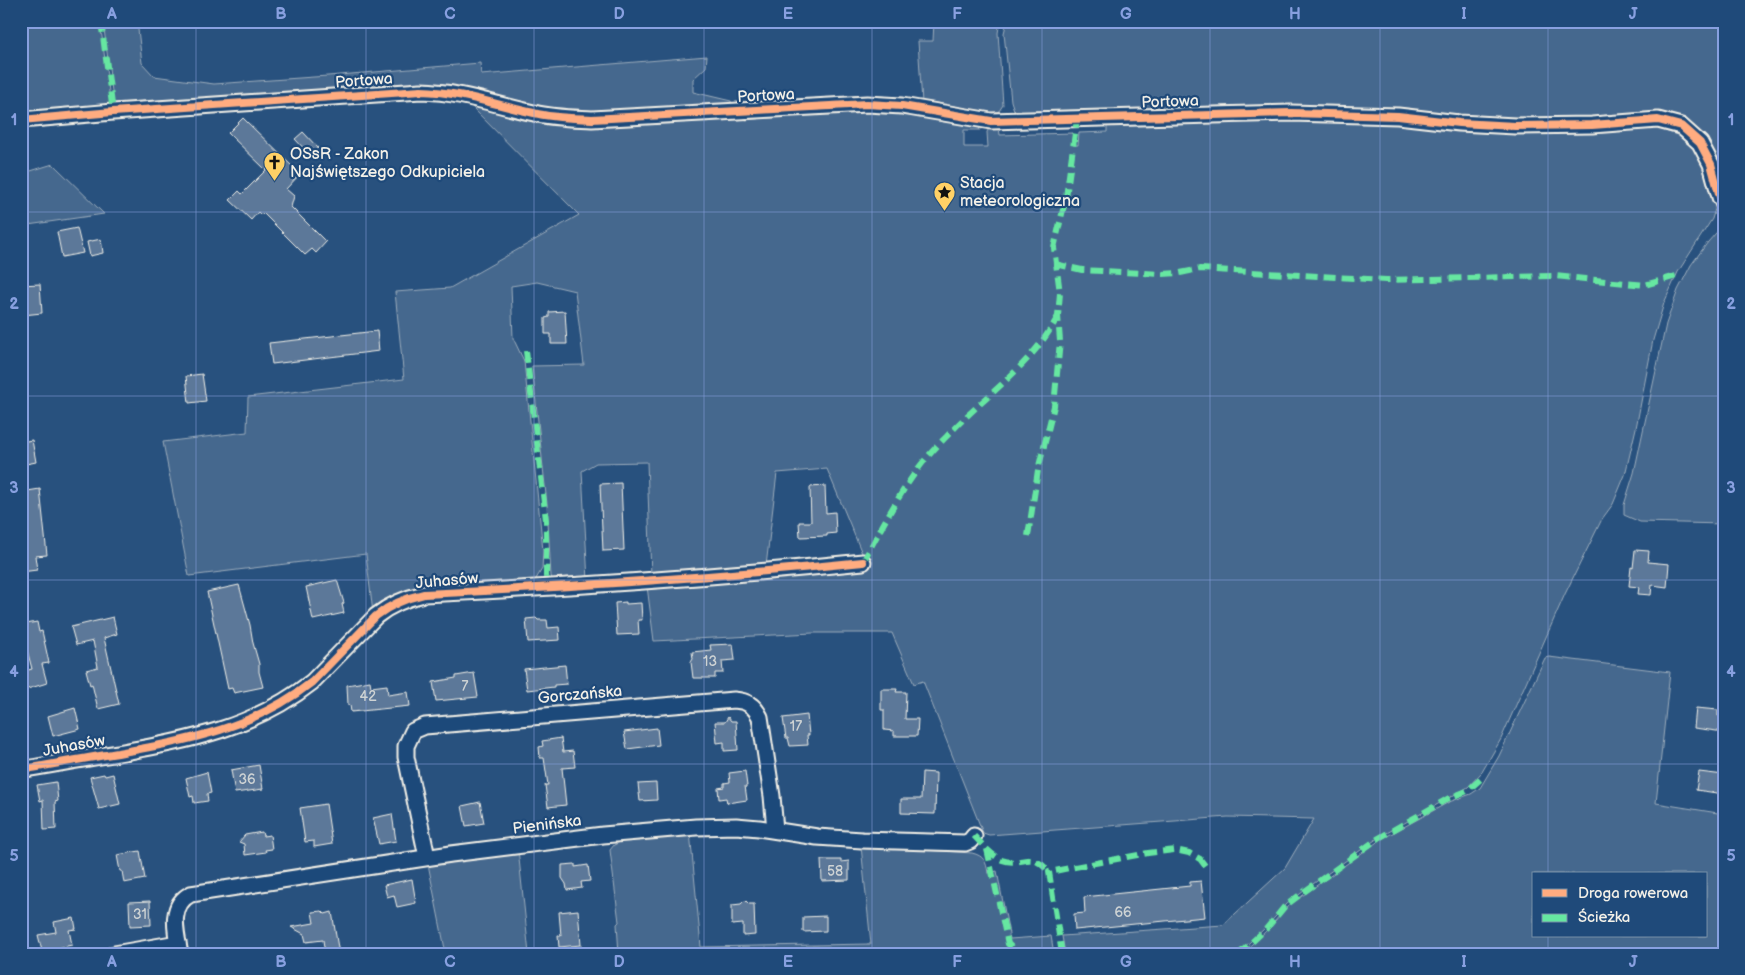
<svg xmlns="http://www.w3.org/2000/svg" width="1745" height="975" viewBox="0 0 1745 975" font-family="'Balsamiq Sans',sans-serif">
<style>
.green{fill:#45688e;stroke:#9cacbb;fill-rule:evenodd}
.building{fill:#5b7899;stroke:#f4f1e8}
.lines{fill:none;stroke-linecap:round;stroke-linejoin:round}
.minor-casing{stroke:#f4f1e8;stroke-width:19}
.minor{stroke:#1f4a7a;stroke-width:15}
.quiet{stroke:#66e7a1;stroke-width:6;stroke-dasharray:12 6;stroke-linecap:butt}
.cycleway-casing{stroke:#1f4a7a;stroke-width:11}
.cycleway{stroke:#ffac80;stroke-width:8}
.grid{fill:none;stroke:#88a0e0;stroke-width:1;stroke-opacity:0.55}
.labels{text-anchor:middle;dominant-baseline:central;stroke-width:4.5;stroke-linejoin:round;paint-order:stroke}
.number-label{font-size:14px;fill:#ced3d4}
.street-label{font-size:16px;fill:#f4f1e8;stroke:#1f4a7a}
.poi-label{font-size:16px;fill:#f4f1e8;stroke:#1f4a7a;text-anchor:start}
.neatline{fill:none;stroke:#88a0e0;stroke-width:2}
.grid-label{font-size:16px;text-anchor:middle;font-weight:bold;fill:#88a0e0}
</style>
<rect width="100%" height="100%" fill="#28517e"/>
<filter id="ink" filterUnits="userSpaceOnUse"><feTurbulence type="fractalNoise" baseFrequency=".02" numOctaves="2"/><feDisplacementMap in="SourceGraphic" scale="10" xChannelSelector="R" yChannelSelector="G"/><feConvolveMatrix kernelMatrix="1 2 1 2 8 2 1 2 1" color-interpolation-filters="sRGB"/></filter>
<g filter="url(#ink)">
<g class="green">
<path d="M21,21H100L111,107L21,116Z"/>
<path d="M103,21H137L142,63L154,76L214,84L328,76L480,63L481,75L707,56L706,67L693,79V92L731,101L732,107L567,113L469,91L114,107Z"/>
<path d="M934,21H1000L998,33L1003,105L999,111L990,115L922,103L918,41H933Z"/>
<path d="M1007,21H1724V193L1682,123L1020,114L1014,110L1011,101L1004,33Z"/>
<path d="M464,99L503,111L741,116L746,120L818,112L902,111L978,124L980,130H964V147H988L987,132L990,127L999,128L1000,135L1073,133V145H1078L1079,133L1107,132V122L1176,118L1636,124L1656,128L1680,136L1695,150L1704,164L1712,193L1715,209L1712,219L1678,272L1664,303L1653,340L1636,428L1625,475L1613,504L1602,519L1565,594L1501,739L1482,772L1468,787L1378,838L1317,881L1287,904L1264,929L1237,954H1065L1062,936L1223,925L1285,868L1314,819L1228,817L989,835L983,833L923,681L914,684L892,633H813L654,641L647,586L864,558L827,469L777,473L766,566L651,576L647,462L596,463L582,471L588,581H553L551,576L547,504L532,366L584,365L575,291L537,282L511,286L513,338L524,361L543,551L542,569L533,584L488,586L373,613L366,554L189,576L163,442L247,432L248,397L404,379L395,292L450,288L579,215Z"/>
<path d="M53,164L104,214L21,226V174Z"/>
<path d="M1724,224V524L1640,522L1624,515V505L1634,473L1666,324L1678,290L1691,265L1708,242Z"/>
<path d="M1549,657L1670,672L1656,803L1724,814V954H1241L1266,931L1288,906L1380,840L1449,802L1471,794L1480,788L1499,756L1545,658ZM1534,874H1706V936H1534Z"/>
<path d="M690,832L701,947L871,944L861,846L972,853C984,856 986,861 988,873L997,871L1010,939L1051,936L1054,954H619L617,924L619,922L610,850L614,845L622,841Z"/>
<path d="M518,849L529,954H446L428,864Z"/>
</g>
<g class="building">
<path d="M243,118L300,174L286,189L294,196L291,207L326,242L316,253L312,249L305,255L263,213L261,215L258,212L251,220L230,200L239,191L242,194L266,170L228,133Z"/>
<path d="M303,132L318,148L310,155L295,139Z"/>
<path d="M77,228L83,253L62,257L57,232Z"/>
<path d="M101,239L103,253L90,256L87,242Z"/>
<path d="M40,284L42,313L23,315L21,285Z"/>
<path d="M565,311L567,344H551V334H545V318L549,317V312Z"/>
<path d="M377,331L379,351L272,364L269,343Z"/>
<path d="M202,374L206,401L189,403L186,376Z"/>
<path d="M32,440L36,462L21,465V442Z"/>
<path d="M621,483L624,550L603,551L600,484Z"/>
<path d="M825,486L826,513L835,512L836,533L827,534V536L800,537L799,522H811L810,487Z"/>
<path d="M40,489L47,555L35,556L37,570L21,572V492Z"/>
<path d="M1635,550L1649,551L1648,562L1669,564L1667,587L1652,585L1651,595L1638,594L1639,587L1629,586L1631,567L1633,568Z"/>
<path d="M337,580L344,603L342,604L344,613L313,620L306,587Z"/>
<path d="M239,585L250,625L253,643L259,664V672L263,687L234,693L232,688L228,689L207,592Z"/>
<path d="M626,602V604L641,603L642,620H638L639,634L617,635L615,603Z"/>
<path d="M113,617L117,634L104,638L119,704L98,709L92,684L90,685L86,670L98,667L93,641L76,645L71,627Z"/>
<path d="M536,618L538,620H547L548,628L559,627L560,640L528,642L526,619Z"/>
<path d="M37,622L39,632L42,631L49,663L42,664L47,683L24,690L21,672L32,669L26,646L21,647V625Z"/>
<path d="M733,644L735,660L722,661L723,673H715V678H693L691,662L693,659L692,652L711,650L710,645Z"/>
<path d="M565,665L567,684L554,685V687L527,690L524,669Z"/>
<path d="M474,673L478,697L436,701L433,682L456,678V676Z"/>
<path d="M370,681L371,687L387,685L388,695L408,692L410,706L351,712L350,705H348L347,685Z"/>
<path d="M881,689H897L896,692H906L905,719H918L917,736H894V731L884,730V710H881Z"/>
<path d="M75,708L80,729L53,736L48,716Z"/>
<path d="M1696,708L1718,710V716H1724V732L1694,728Z"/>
<path d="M807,715L809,735H807L808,745L790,746L788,738H786L783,718Z"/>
<path d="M728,717L731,721H736L738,750L724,751V742L717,743L715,722H725Z"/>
<path d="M657,728L659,745L627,749L624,732Z"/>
<path d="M561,738L563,752L573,751L575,767L562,768L566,805L548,807L545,785H548L544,758H540L539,747L543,746L542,741Z"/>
<path d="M259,765L263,789L235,793L231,770Z"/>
<path d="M745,771L747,786H745L747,800L727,803L726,798L719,799L718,788L724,787V783L730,782L729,773Z"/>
<path d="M207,772L211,793L207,794L208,801L194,803L193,796L190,797L186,778Z"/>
<path d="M922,772L936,773L935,814L901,813V799H921Z"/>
<path d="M1699,772L1724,775V794L1696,790Z"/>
<path d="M104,774L105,776L113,774L120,804L99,809L90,777Z"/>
<path d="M56,782L58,801L55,802L56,829L44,830L43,800L40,801L37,785Z"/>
<path d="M656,783L657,800L640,801L638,784Z"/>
<path d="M480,802L484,823L466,826L462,806Z"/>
<path d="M326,804L332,844L314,847V841L305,842L300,808Z"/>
<path d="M392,814L396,841L379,844L373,818Z"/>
<path d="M262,832L263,836L270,835L272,849L265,850L266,852L245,855L244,844L239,842L245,835Z"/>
<path d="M140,851L145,879L124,883L122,871H120L117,855Z"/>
<path d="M821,860H841V862L849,861V880L822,881Z"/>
<path d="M575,864V867L588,865L590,881L581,882L582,888L567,890L566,884L562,878V865Z"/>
<path d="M412,879L416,903L397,907L394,895L387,897L384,885Z"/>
<path d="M1201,881L1205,917L1075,930L1074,914L1085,913L1084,897L1190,886V882Z"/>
<path d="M745,900L749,904H754L755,935L743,936V924L732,925V905L741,904Z"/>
<path d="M150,901L151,925L130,926L129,902Z"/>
<path d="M578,910L581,945L559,947L558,936H561L559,912Z"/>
<path d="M322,911L325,914L332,912L339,954H325L323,940L306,942L304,934L291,927L314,923L312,912Z"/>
<path d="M826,916V931L803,932V917Z"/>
<path d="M74,918L76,929L69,930L72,945L42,951L38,935L56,932L54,922Z"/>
</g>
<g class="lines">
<defs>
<g id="minor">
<path d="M21,120L113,112L421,91C463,92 495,105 534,113C553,118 573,118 592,119L867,104L902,106L991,121L1291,113L1398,116L1459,123L1515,126L1592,125L1658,120L1681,126L1700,143L1711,164L1720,197L1724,203"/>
<path d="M21,770C54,764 86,758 118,753C190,740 254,728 312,682L376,616C391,604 406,598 424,594C571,587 717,577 863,562"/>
<path d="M427,857L406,757V746L413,731L425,726L734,700C747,701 754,705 760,717L772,796L775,830"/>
<path d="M114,954L178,943"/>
<path d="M180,954C176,933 168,905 191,894L451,854L603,835L696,827L736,826L759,828L817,837L862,840L965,843L970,841L974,836"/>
</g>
</defs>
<use href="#minor" class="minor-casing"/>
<use href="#minor" class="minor"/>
<g class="quiet">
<path d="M101,21L113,112"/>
<path d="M1055,264L1082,270L1163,274L1180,273L1200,269L1386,280L1555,276L1645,285L1680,275"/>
<path d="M526,351L546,520V588"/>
<path d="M1028,536L1038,470L1054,406L1060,341L1058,316L1060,293L1054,248L1066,197L1077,119"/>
<path d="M863,562C879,532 895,501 915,473C924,460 936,447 947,436C984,396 1033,365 1058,316"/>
<path d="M974,836C982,844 992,856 1002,860C1023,867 1031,849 1049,872"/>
<path d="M987,849L1008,944L1017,952L1038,954"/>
<path d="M1062,954L1049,872L1148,853L1175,850L1189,853L1200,859L1206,867"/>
<path d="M1239,954L1267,928L1285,906L1301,894L1379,838L1449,798L1467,791L1482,778"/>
</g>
<defs>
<g id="cycleway">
<path d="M21,120L113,112L421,91C463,92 495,105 534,113C553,118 573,118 592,119L867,104L902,106L991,121L1291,113L1398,116L1459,123L1515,126L1592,125L1658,120L1681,126L1700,143L1711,164L1720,197L1724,203"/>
<path d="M21,770C54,764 86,758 118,753C190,740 254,728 312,682L376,616C391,604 406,598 424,594C571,587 717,577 863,562"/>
</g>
</defs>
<use href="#cycleway" class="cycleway-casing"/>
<use href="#cycleway" class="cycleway"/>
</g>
</g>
<path class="grid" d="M196,21V954M366,21V954M534,21V954M704,21V954M872,21V954M1042,21V954M1210,21V954M1380,21V954M1548,21V874M21,212H1724M21,396H1724M21,580H1724M21,764H1724M1548,936V954"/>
<defs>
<symbol id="church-pin" viewBox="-11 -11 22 30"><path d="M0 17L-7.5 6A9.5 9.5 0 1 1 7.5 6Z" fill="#ffd166" stroke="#1f4a7a"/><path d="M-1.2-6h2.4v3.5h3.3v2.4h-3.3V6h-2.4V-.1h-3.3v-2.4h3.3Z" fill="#111"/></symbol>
<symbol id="sight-pin" viewBox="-11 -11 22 30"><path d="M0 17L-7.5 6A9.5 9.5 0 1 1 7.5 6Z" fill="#ffd166" stroke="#1f4a7a"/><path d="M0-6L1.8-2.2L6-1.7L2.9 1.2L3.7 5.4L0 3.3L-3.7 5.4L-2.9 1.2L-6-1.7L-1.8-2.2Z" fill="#111"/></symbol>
</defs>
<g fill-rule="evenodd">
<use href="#church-pin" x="262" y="150" width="25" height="34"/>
<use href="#sight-pin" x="932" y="180" width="25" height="34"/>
</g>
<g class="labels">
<g class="number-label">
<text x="710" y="661">13</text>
<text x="465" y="686">7</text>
<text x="368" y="696">42</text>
<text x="796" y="726">17</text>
<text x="247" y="779">36</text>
<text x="835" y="871">58</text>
<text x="1123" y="912">66</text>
<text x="140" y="914">31</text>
</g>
<g class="street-label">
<text transform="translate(364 81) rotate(-4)">Portowa</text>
<text transform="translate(766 96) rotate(-3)">Portowa</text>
<text transform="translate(1170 102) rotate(-2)">Portowa</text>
<text transform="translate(447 581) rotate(-5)">Juhasów</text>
<text transform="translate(580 695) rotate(-5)">Gorczańska</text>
<text transform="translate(74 746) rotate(-10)">Juhasów</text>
<text transform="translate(547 825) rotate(-7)">Pienińska</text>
</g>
<g class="poi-label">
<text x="290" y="154">OSsR - Zakon<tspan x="290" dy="18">Najświętszego Odkupiciela</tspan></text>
<text x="960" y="183">Stacja<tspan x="960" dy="18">meteorologiczna</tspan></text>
</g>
</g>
<rect width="1745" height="975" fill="none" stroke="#1f4a7a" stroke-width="55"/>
<rect x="1532" y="872" width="175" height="65" fill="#1f4a7a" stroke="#748da6"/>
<rect x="1542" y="889" width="25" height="8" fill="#ffac80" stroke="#748da6"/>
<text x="1578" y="898" font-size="15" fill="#f4f1e8">Droga rowerowa</text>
<rect x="1542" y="914" width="25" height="8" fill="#66e7a1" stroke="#748da6"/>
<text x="1578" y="922" font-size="15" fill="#f4f1e8">Ścieżka</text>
<rect x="28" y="28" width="1690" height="920" class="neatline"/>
<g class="grid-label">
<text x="112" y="19">A</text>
<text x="281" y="19">B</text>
<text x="450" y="19">C</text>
<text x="619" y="19">D</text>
<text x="788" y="19">E</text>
<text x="957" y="19">F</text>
<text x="1126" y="19">G</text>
<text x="1295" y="19">H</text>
<text x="1464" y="19">I</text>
<text x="1633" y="19">J</text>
<text x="14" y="125">1</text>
<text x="1731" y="125">1</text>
<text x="14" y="309">2</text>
<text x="1731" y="309">2</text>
<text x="14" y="493">3</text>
<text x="1731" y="493">3</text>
<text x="14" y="677">4</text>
<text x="1731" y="677">4</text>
<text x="14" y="861">5</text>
<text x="1731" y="861">5</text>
<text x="112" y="967">A</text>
<text x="281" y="967">B</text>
<text x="450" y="967">C</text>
<text x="619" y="967">D</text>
<text x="788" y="967">E</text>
<text x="957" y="967">F</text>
<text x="1126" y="967">G</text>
<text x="1295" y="967">H</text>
<text x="1464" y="967">I</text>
<text x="1633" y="967">J</text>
</g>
</svg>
